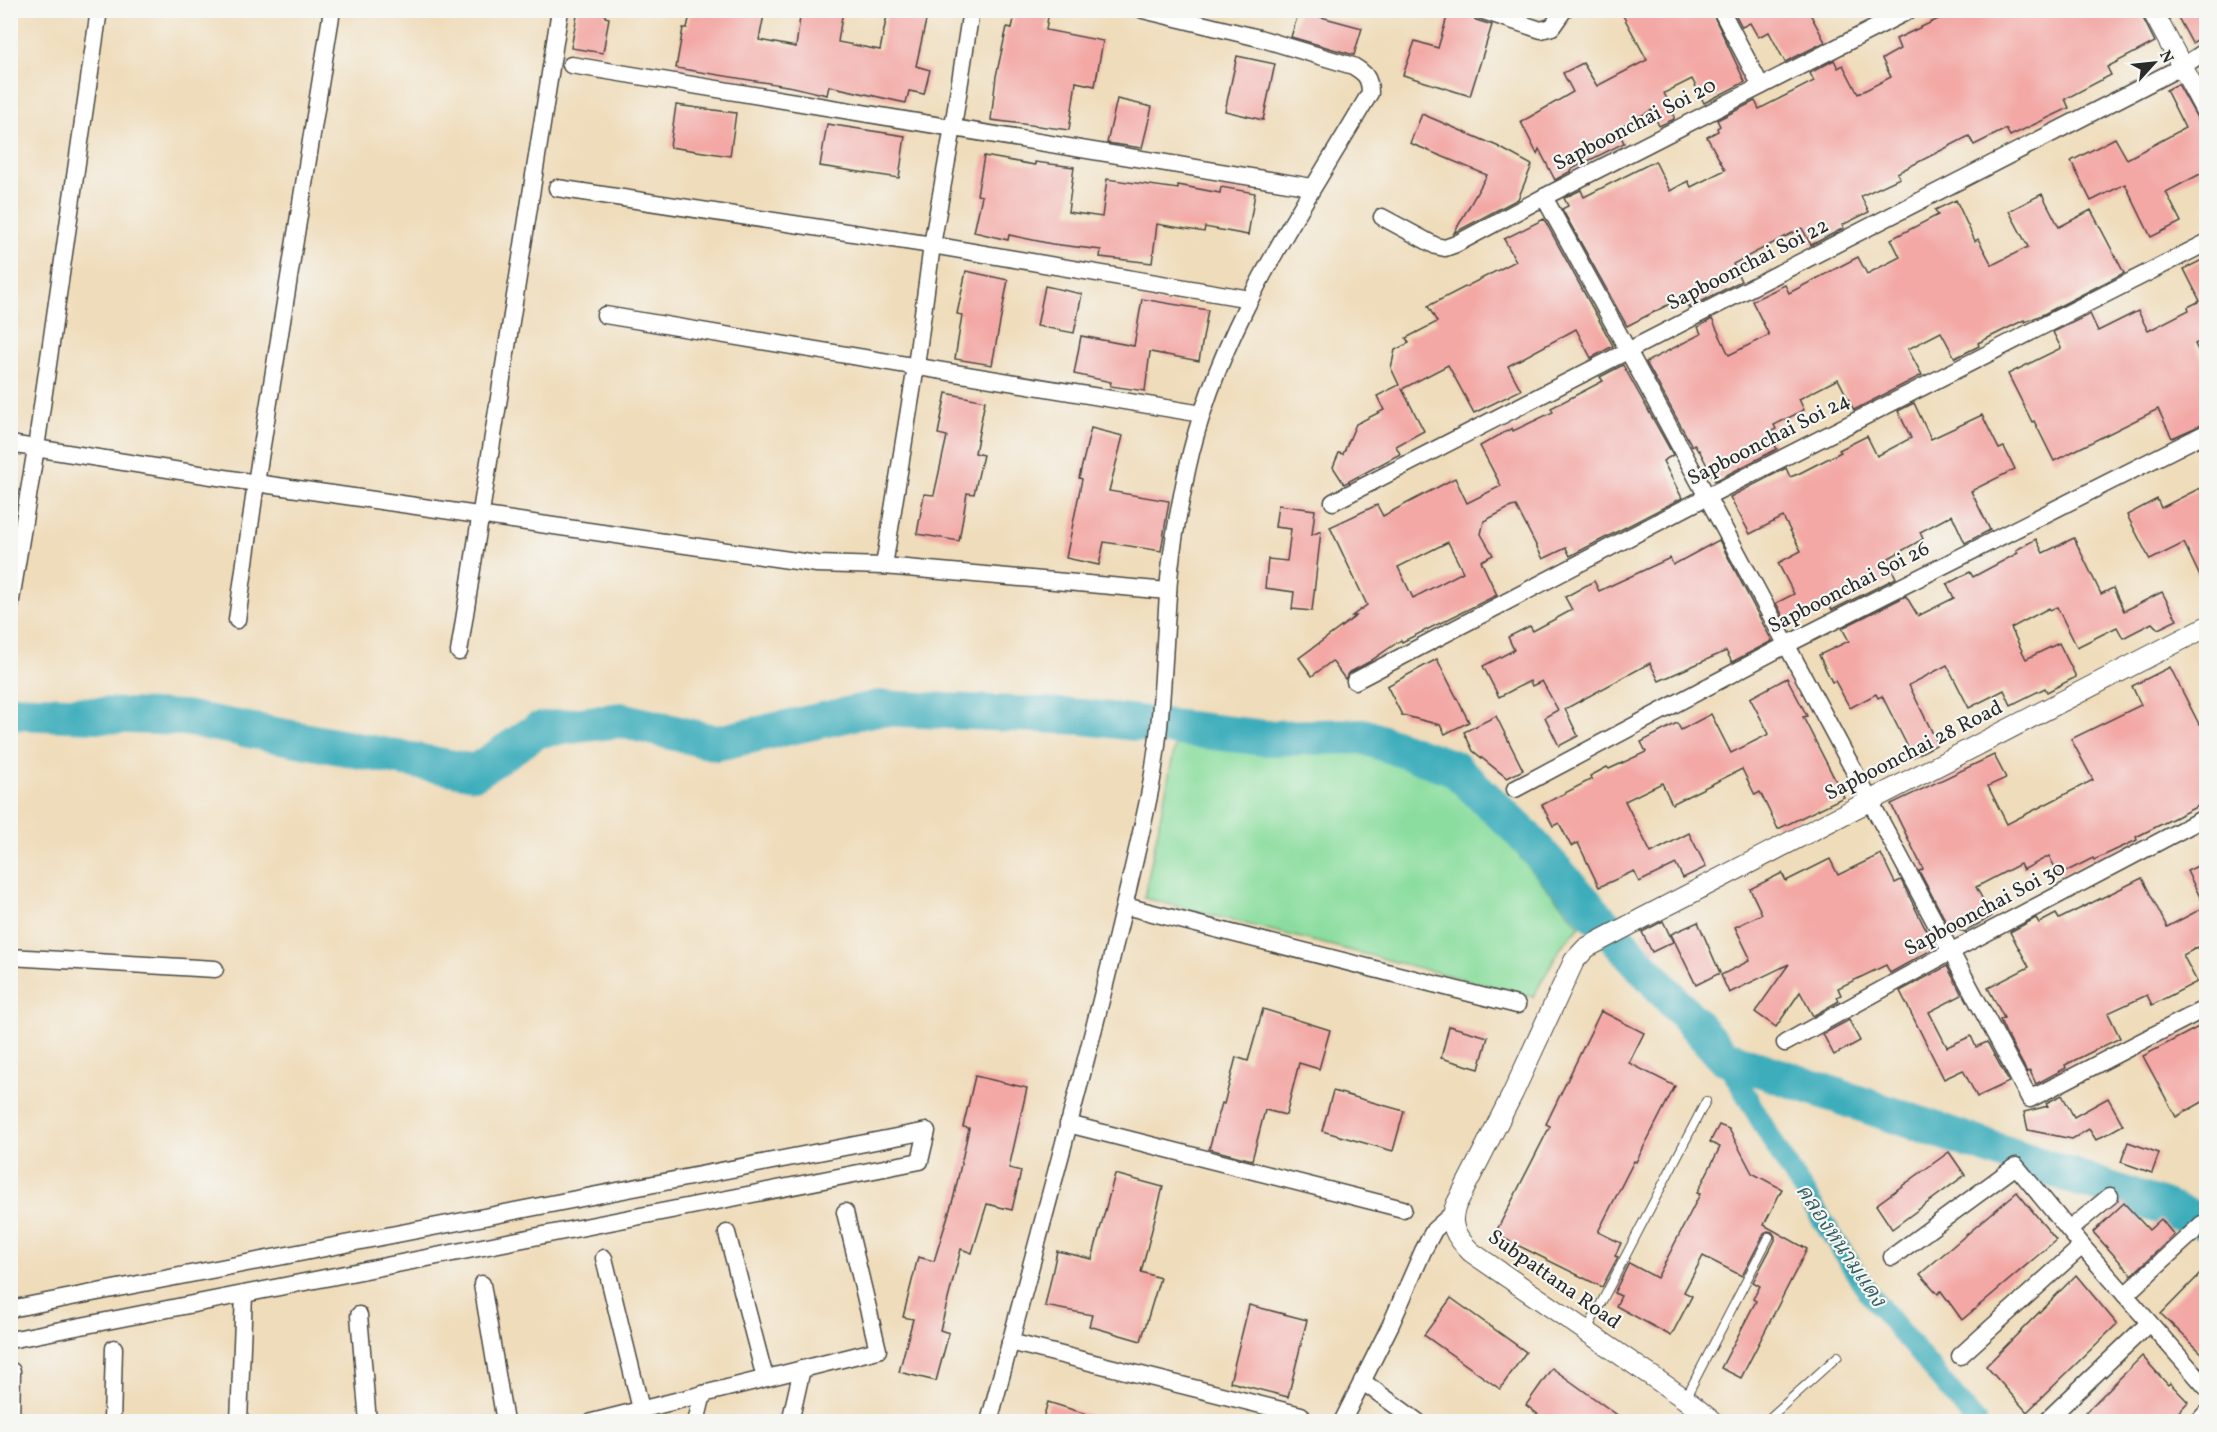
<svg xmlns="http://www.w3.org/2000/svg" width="2217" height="1432" viewBox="0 0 2217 1432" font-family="Vollkorn,'Noto Serif Thai',serif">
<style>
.green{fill:#8add9e;stroke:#5a8464;stroke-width:1.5}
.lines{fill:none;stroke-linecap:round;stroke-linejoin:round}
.canal{stroke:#3eadbb;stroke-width:21}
.river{stroke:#3eadbb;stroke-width:36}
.building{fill:#f3a8a5;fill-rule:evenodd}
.service-casing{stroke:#484640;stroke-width:10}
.minor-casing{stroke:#484640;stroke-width:19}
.tertiary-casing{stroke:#484640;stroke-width:22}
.service{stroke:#fff;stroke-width:8}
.minor{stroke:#fff;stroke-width:16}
.tertiary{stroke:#fff;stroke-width:20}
.labels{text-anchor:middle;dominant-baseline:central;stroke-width:4.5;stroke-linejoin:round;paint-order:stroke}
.street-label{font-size:21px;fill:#2b2b2b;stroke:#f6f6f2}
.water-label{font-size:22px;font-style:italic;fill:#335f65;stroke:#f6f6f2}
</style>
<rect width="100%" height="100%" fill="#f6f6f2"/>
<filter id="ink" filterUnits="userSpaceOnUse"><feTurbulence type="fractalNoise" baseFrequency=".0167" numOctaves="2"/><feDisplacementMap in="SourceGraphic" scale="12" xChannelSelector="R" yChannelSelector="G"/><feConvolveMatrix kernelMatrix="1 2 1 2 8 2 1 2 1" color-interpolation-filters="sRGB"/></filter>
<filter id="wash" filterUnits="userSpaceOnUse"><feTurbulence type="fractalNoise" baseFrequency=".008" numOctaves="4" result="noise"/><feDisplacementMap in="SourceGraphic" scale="24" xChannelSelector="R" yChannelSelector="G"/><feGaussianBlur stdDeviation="1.35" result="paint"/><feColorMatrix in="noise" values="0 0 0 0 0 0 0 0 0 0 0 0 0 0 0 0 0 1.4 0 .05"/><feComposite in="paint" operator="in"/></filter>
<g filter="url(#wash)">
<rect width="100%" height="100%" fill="#efdcba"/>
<path class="green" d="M1176,741L1358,748L1429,768L1486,818L1580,926L1561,947L1533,997L1144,898Z"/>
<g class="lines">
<path class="canal" d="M1724,1057L1780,1154L1870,1295L1976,1422"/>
<path class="river" d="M10,712L184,718L475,772L538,730L621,720L717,743L878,708L1084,717L1266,738L1363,736L1454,768L1521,832L1724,1057L2206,1222"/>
</g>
<g id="blocks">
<g class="building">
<path d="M578,10H606L605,17L609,18L603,53L571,48Z"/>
<path d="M691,10H765L759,40L796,47L801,10H843L838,42L880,50L888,10H900L927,16L916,66L930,70L924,94L909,91L906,103L829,86L827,95L793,87L676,68L683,28H687Z"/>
<path d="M1016,10H1049L1046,30L1103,41L1095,86L1076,82L1069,130L991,120L996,76L1007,27L1012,28Z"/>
<path d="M1449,10H1470L1472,17L1476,20L1492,25L1470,96L1403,75L1415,41L1438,48Z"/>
<path d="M1620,10H1711L1745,82L1704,103L1692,79L1664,93L1674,113V119L1659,126L1652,110L1617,128L1624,143L1570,170L1571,171L1555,180L1539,149L1537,154L1521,122L1573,92L1563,73L1583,63L1597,86L1647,60Z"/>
<path d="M1733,10H1808L1825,42L1785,62L1769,32L1758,37L1750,23L1742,27Z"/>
<path d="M1944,10H2139L2155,42L2107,67L2111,75L2065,99L2069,108L2010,136L2006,129L1974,145L1969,136L1897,173L1900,178L1861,196L1869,212L1842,225L1844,228L1811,245L1802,228L1733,264L1741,281L1689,308L1683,297L1627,326L1562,209L1568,206L1564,198L1581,190L1584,197L1655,161L1670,191L1688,181L1691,187L1725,170L1707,137L1718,131L1717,128L1720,126L1717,120L1755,101L1759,109L1814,81L1810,73L1834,60L1838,68L1843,65L1858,94L1891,77L1882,59L1900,49L1896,39L1947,15Z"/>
<path d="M2174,10H2206V35L2192,43Z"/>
<path d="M1299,11L1362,28L1354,55L1291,37Z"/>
<path d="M1237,56L1275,64L1263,120L1225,111Z"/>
<path d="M2178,84L2206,134V171L2166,192L2181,222L2151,237L2125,184L2091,201L2071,161L2115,138L2127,159L2185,128L2166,90Z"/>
<path d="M1117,99L1152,107L1142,148L1107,143Z"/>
<path d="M676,105L736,113L730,156L670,147Z"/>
<path d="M1422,114L1497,146L1532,165L1518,199L1454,233L1487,175L1410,143Z"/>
<path d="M827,124L905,136L899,178L820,166Z"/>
<path d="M984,156L1035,165V162L1074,167L1068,212L1102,217L1107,179L1178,189V185L1220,193L1221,187L1255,193L1248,235L1205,227L1204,232L1157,224L1152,263L1100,257L1101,250L1052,244L1009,235L1008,240L974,232L982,196L977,195Z"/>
<path d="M2042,194L2059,227L2091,210L2124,273L2044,314L2025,322L2024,320L1978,343L1979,346L1955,358L1941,332L1908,349L1922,375L1854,410L1838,379L1799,399L1804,410L1774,425L1776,429L1768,433L1777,449L1715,481L1699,450L1698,451L1694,444L1692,446L1646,362L1701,334L1698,327L1712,319L1729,355L1769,335L1752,301L1785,285L1789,293L1858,257L1867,274L1900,257L1891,239L1938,215L1935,210L1956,200L1975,241L1978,239L1992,265L2028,247L2009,211Z"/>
<path d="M1544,219L1613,346L1591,358L1576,329L1508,366L1521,390L1474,413L1448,365L1402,389L1424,431L1396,446L1400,454L1344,484L1333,467L1339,453L1343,454L1356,424L1384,410L1377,396L1399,385L1391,368L1395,350L1409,343L1406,338L1437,322L1428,306L1516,261L1504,239Z"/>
<path d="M2206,258V344L2204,339L2195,344L2206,367V423L2172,438L2158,409L2054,461L2034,421L2032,422L2008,374L2061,348L2053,332L2090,314L2098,331L2138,311L2148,331L2189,310L2188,307L2200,301L2184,269Z"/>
<path d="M966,271L1008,280L992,365L955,359L962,315L957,314Z"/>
<path d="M1045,286L1082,294L1074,333L1037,326Z"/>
<path d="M1142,299L1208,310L1199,361L1150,352L1145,391L1110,386L1111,382L1074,374L1081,336L1134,346Z"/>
<path d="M1623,365L1673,455L1663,461L1682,498L1570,556L1566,548L1543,559L1516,506L1511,507L1484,521L1481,534L1493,555L1481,561L1497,595L1402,642L1401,640L1369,662L1350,672L1345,679L1332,661L1312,676L1299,658L1356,616H1352L1367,605L1330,527L1377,505L1383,516L1455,478L1467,503L1501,486L1480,446L1512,428L1513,431L1553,412L1551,408L1603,381L1600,377ZM1448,542L1463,572L1413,598L1398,567Z"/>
<path d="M946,393L985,401L975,453L983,455L974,494L967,493L959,541L917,534L924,494L934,495L947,436L938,434Z"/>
<path d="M1914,403L1931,439L1982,415L1999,449L2004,447L2015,469L1971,491L1990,530L1965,543L1952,515L1920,532L1923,539L1887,559L1896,578L1832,610L1827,600L1786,622L1776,603L1794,594L1778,563L1801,551L1783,517L1750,534L1730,497L1786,468L1790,477L1798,474L1841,452L1839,450L1867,436L1877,456L1911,438L1898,411Z"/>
<path d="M1091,428L1123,436L1109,491L1169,501L1161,551L1104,542L1099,565L1066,558L1082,479L1079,478Z"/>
<path d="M2200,488L2206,502V589L2184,543L2150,560L2127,515L2157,499L2161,508Z"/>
<path d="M1278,505L1315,510L1312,535L1321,531L1312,611L1292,609L1294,592L1265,588L1268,559L1287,561L1291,529L1275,527Z"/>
<path d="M2074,538L2101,594L2113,588L2124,611L2162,592L2177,620L2158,629L2152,623L2123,638L2117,627L2077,647L2057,607L2050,610L2049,608L2011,628L2026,659L2059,643L2076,677L2047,692L2045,688L2011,705L2004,690L1969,708L1947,665L1909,685L1938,744L1913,757L1882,696L1878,698L1876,694L1850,708L1835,681L1832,682L1819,655L1849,641L1842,628L1906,596L1918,616L1954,598L1947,584L1970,572L1973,577L2018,553L2016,550L2036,539L2043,553Z"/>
<path d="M1719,540L1772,641L1732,662L1726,651L1659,681L1650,663L1565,709L1578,736L1559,746L1545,717L1558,710L1542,681L1532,686L1530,681L1499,697L1483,666L1514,650L1508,637L1530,626L1533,631L1572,610L1565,597L1594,581L1599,591L1670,558L1673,565Z"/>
<path d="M1437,659L1469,722L1445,734L1440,725L1402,715L1387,686Z"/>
<path d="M2170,667L2199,724L2206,721V802L2136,837L2137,840L2094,860L2093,858L2059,875L2049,856L2023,870L2020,864L1976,887L1992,916L1965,932L1949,927L1919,871L1923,869L1891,804L1994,755L2006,778L1988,786L2007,824L2093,780L2071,739L2141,705L2132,686Z"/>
<path d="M1787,678L1807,716L1803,717L1844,797L1778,829L1760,792L1755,795L1742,769L1672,804L1662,783L1625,801L1651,853L1689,833L1706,867L1683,878L1676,864L1639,882L1634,871L1599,887L1578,843L1571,846L1559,823L1553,826L1542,805L1592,779L1590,776L1607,767L1609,769L1646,752L1641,742L1677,723L1681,730L1711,714L1731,753L1769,734L1750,698Z"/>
<path d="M1496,716L1523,770L1507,778L1473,751L1464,732Z"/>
<path d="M1881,854L1895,883L1901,880L1935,948L1890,973L1886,965L1838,988L1841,995L1837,997L1839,1001L1813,1016L1800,992L1776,1027L1755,1012L1789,964L1729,993L1721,975L1749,961L1748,959L1750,958L1735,927L1762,914L1750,889L1782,873L1786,881L1830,859L1838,875Z"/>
<path d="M2206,862V943L2183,955L2197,982L2152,1005L2147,995L2108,1013L2120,1038L2065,1065L2066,1068L2036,1084L2030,1071L2027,1072L2006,1033L2000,1020L2004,1018L1988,988L2029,967L2010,932L2036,918L2039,923L2056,914L2059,919L2142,878L2167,927L2205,907L2187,871Z"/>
<path d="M1663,921L1673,942L1652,952L1642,932Z"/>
<path d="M1698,922L1720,973L1696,985L1671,934Z"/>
<path d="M1947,966L1962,995L1929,1012L1947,1047L1971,1036L1976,1047L1987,1042L2009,1082L1977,1097L1963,1070L1944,1079L1900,991Z"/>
<path d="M1263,1009L1330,1030L1319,1069L1299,1063L1286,1115L1265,1110L1252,1160L1209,1149L1222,1103L1224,1104L1236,1057L1248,1061Z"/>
<path d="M1601,1011L1644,1033L1629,1063L1675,1086L1636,1162L1634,1161L1598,1232L1621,1243L1615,1256L1618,1257L1602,1287L1495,1234L1550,1126L1546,1124Z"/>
<path d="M1849,1020L1860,1041L1834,1055L1823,1034Z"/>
<path d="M2206,1023V1100L2176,1117L2143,1056Z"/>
<path d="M1449,1026L1488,1037L1479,1069L1441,1058Z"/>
<path d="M975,1076L1027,1088L1009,1168L1021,1171L1012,1210L987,1204L972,1253L961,1249L940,1330L949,1333L936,1381L899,1372L913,1319L903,1317L918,1257L934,1261L954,1196L969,1128L963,1127Z"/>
<path d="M1333,1091L1404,1111L1393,1151L1322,1131Z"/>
<path d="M2062,1095L2074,1117L2108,1098L2123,1125L2096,1140L2089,1129L2072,1139L2028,1130L2024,1112L2048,1106L2046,1103Z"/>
<path d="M1719,1125L1729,1129L1752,1173L1782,1189L1764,1225L1807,1249L1741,1378L1721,1368L1756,1301L1753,1299L1760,1286L1753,1282L1775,1240V1236L1772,1232L1768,1231L1764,1234L1742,1276L1703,1256L1684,1292L1692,1296L1671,1336L1616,1306L1621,1296L1614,1293L1629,1263L1657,1278L1700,1194L1697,1193L1720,1147L1710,1142Z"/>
<path d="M2128,1142L2159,1153L2152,1173L2121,1162Z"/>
<path d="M1949,1152L1965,1175L1892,1229L1876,1205Z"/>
<path d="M1115,1174L1163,1187L1141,1272L1160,1278L1141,1341L1089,1326L1092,1315L1045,1306L1057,1251L1092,1259Z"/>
<path d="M2017,1192L2056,1240L1962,1320L1941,1291L1938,1294L1920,1274Z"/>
<path d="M2124,1203L2149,1230L2161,1219L2174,1235L2132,1275L2093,1232Z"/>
<path d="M2206,1268V1357L2161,1314Z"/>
<path d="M2076,1275L2117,1324L2027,1412L1986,1366Z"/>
<path d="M1451,1298L1526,1352L1500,1389L1424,1335Z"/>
<path d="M1249,1305L1307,1320L1288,1397L1230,1382Z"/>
<path d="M2142,1356L2168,1385L2170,1383L2188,1402L2169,1422H2076Z"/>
<path d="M1552,1368L1627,1422H1548L1526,1405Z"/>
<path d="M1048,1402L1099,1418L1098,1422H1042Z"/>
</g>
</g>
</g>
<g filter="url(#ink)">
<use href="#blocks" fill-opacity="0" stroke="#484640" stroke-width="1.5"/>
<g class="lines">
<defs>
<g id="service">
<path d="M1586,1332L1706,1101"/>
<path d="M1685,1399L1769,1237"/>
<path d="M1765,1422L1838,1356"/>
</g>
<g id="minor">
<path d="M1480,10L1541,30L1552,27L1564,10"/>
<path d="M1721,10L1761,86"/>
<path d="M571,65L1312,187"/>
<path d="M557,188L932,245L1250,299"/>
<path d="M1544,197C1709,496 1868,799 2030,1099L2206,1008"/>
<path d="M1382,217L1436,246L1445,248L1456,244L1544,197L1910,10"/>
<path d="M605,315L1202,414"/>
<path d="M10,444L256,483L817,564L884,566L916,366L932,245L953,127L971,10"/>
<path d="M1333,502L2183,66L2206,51"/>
<path d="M884,566L1168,591"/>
<path d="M10,606L36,448L99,10"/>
<path d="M237,620L256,483L332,10"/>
<path d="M459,652L560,10"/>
<path d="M1355,681L1708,496L2206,243"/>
<path d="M1515,789L1786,645L2206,433"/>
<path d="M1125,906L1517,1005"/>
<path d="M10,957L215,969"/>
<path d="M1785,1043L1950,952L2206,817"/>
<path d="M1068,1124L1403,1209"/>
<path d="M2069,1230L2110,1196"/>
<path d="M727,1233L765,1378"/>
<path d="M1892,1257L2016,1166L2082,1246L2206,1387"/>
<path d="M604,1258L641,1409"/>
<path d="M482,1284L505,1422"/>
<path d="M2125,1295L2202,1224"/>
<path d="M10,1309L927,1131L920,1161L10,1340"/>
<path d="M359,1315L368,1422"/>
<path d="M1010,1342L1301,1415"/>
<path d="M1960,1356L2082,1246"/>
<path d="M1362,1381L1418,1422"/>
<path d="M11,1422L12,1371"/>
<path d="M112,1422L114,1348"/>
<path d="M239,1422L244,1294"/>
<path d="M592,1422L878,1350L845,1212"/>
<path d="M696,1422L703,1394"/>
<path d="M790,1422L802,1369"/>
<path d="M989,1422C1043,1218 1101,1016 1146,810C1162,740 1163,667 1168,594C1170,553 1179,510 1187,470C1217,330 1299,214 1370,93C1370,78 1365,73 1353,66L1259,38L1143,10"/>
<path d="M1342,1422L1391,1324L1423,1251L1434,1230L1452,1214"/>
<path d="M2045,1422L2149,1323"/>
<path d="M2198,1422L2206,1413"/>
</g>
<g id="tertiary">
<path d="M2152,10L2206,111"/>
<path d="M1713,1422L1685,1399L1471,1252C1456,1237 1448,1225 1456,1205L1513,1093L1574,961L1586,948L1643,918L2206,627"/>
</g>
</defs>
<use href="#service" class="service-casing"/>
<use href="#minor" class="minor-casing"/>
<use href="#tertiary" class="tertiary-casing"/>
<use href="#service" class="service"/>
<use href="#minor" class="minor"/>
<use href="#tertiary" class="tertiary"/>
</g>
</g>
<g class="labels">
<g class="street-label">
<text transform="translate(1635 125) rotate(-27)">Sapboonchai Soi 20</text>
<text transform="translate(1748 265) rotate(-27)">Sapboonchai Soi 22</text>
<text transform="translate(1769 440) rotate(-27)">Sapboonchai Soi 24</text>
<text transform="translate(1849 588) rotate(-27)">Sapboonchai Soi 26</text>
<text transform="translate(1914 751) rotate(-27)">Sapboonchai 28 Road</text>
<text transform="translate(1985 909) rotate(-28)">Sapboonchai Soi 30</text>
<text transform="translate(1554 1280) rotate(35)">Subpattana Road</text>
</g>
<g class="water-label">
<text transform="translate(1840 1246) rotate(56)">คลองหนามแดง</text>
</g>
</g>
<rect width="2217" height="1432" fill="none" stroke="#f6f6f2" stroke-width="36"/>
<g transform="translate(2154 63) rotate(63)" stroke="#f6f6f2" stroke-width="4.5" paint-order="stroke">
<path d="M0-4.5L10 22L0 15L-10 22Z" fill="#2b2b2b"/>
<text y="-9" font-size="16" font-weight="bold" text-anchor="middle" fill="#2b2b2b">N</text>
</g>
</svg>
